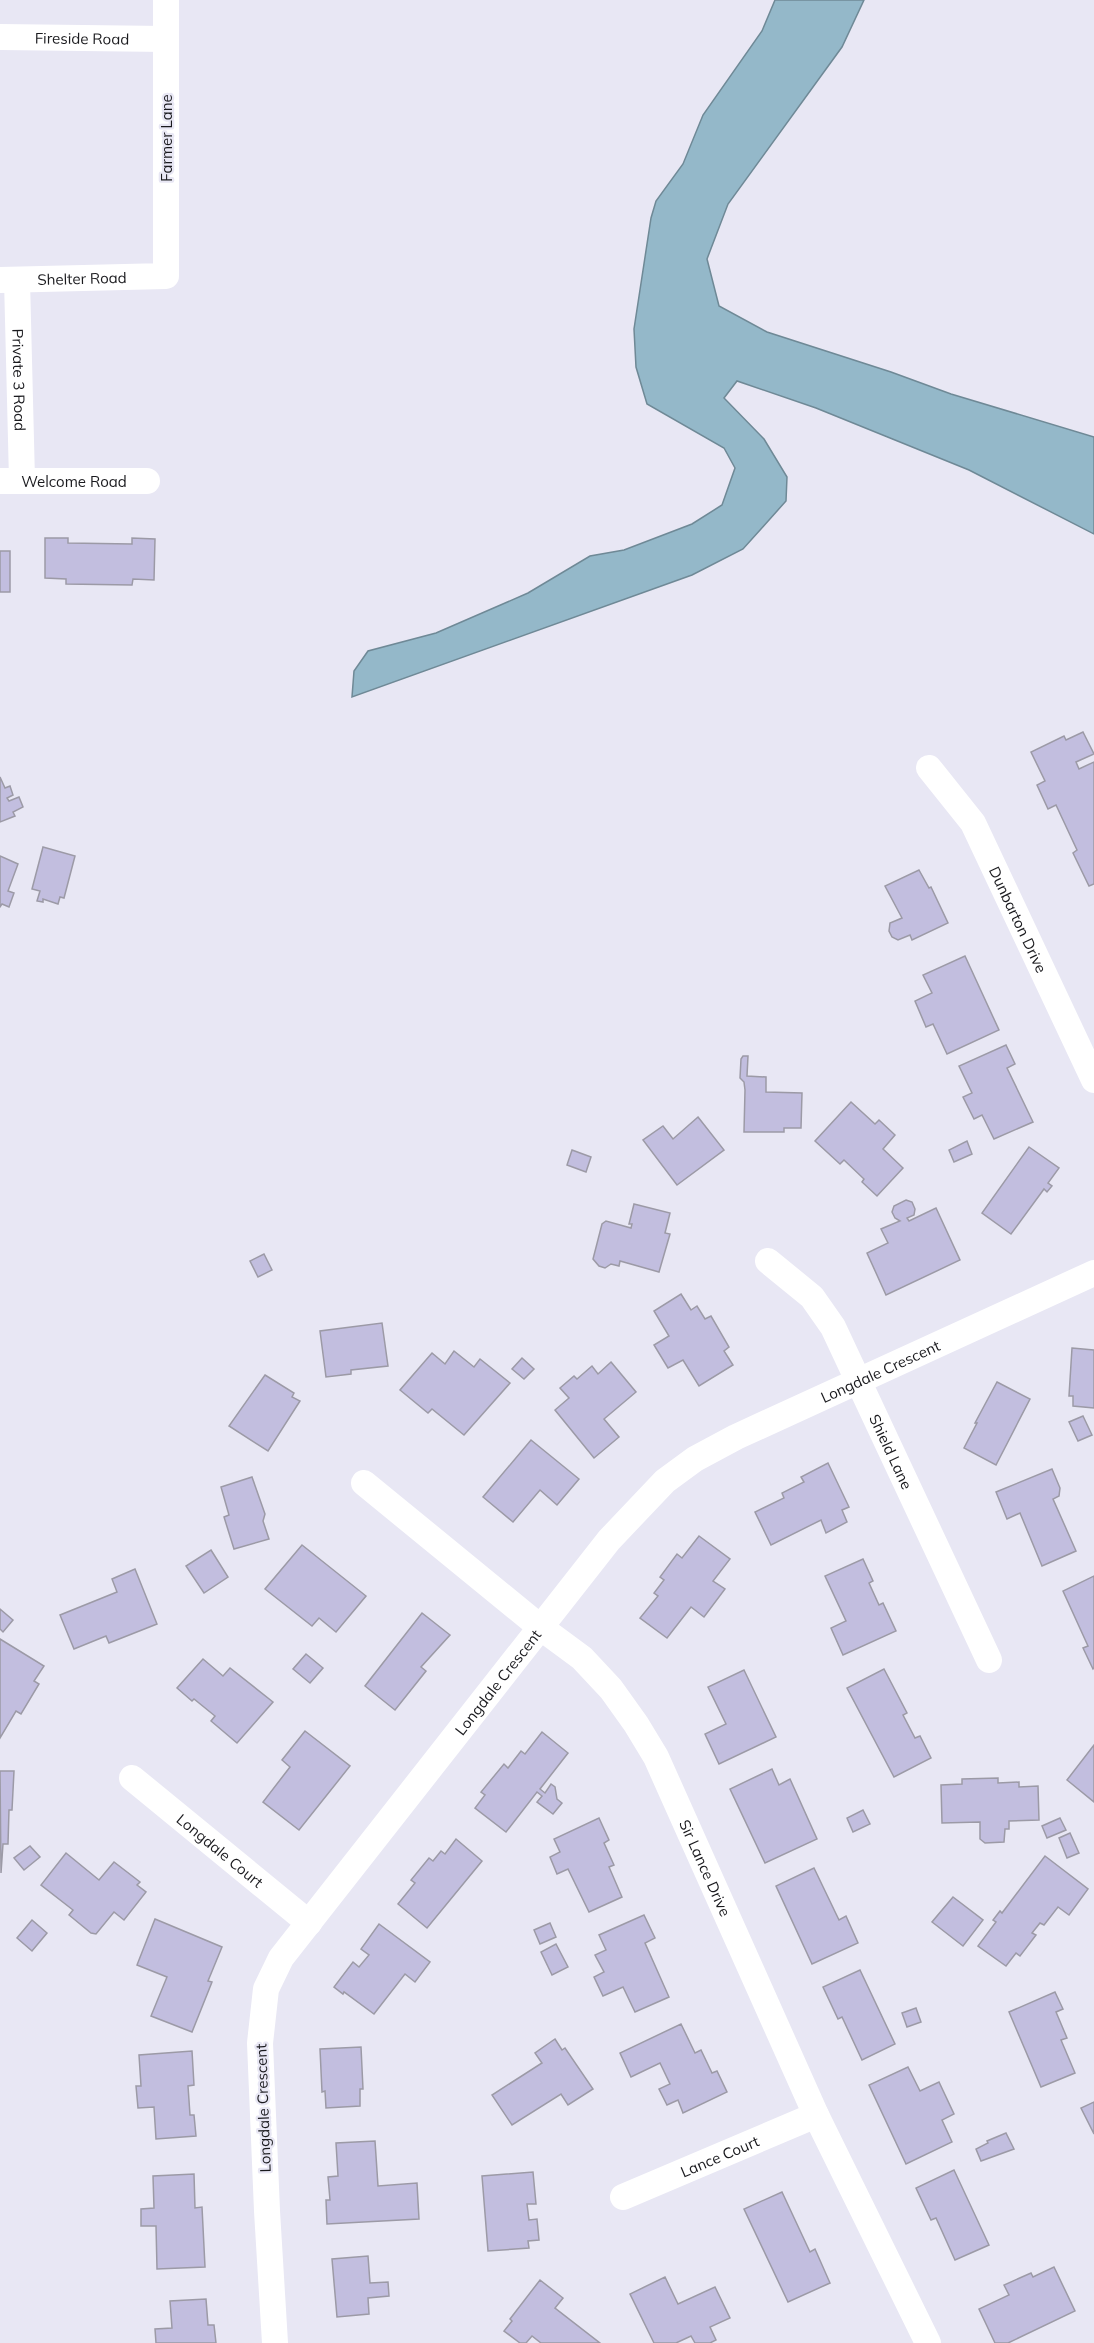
<svg xmlns="http://www.w3.org/2000/svg" width="1094" height="2343" viewBox="0 0 1094 2343" font-family="Mulish,sans-serif">
<style>
.water{fill:#94b8c9;stroke:#6f8996;stroke-width:1.5}
.building{fill:#c2bedf;stroke:#9c9aa6;stroke-width:1.5}
.lines{fill:none;stroke-linecap:round;stroke-linejoin:round}
.minor{stroke:#fff;stroke-width:26}
.labels{text-anchor:middle;dominant-baseline:central;stroke-width:4.5;stroke-linejoin:round;paint-order:stroke}
.street-label{font-size:15px;fill:#1a1a1e;stroke:#e8e7f4}
</style>
<rect width="100%" height="100%" fill="#e8e7f4"/>
<path class="water" d="M775,0H864L842,47L728,204L707,259L719,306L767,332L891,372L951,394L1094,437V534L969,470L816,408L737,381L724,398L764,439L787,477L786,501L743,549L692,575L352,697L354,671L368,651L436,633L528,593L590,556L624,550L692,524L722,505L735,468L724,448L647,404L636,367L634,329L651,218L656,201L683,164L703,115L762,31Z"/>
<g class="building">
<path d="M45,538H68V543L132,544V538L155,539L154,580L133,579L132,585L66,584V579L45,578Z"/>
<rect x="0" y="551" width="10" height="41"/>
<path d="M1083,732L1094,754L1076,762L1079,769L1094,762V884L1089,886L1073,853L1077,850L1056,805L1048,809L1037,785L1045,781L1031,752L1064,736L1066,740Z"/>
<path d="M0,777L5,788L10,786L13,795L7,798L9,801L19,797L23,807L13,812L15,816L0,822Z"/>
<path d="M43,847L75,856L64,898L60,897L58,904L43,899V902L37,901L40,891L32,889Z"/>
<path d="M0,856L18,864L8,891L14,893L9,907L2,904L0,907Z"/>
<path d="M919,870L929,888L931,887L948,923L912,940L910,935L898,940L892,937L889,931L890,923L902,918L885,886Z"/>
<path d="M965,956L999,1030L947,1054L933,1024L926,1027L915,1001L932,993L923,975Z"/>
<path d="M1006,1045L1015,1064L1007,1068L1033,1122L994,1139L982,1115L974,1119L963,1097L972,1093L959,1066Z"/>
<path d="M743,1056H748L747,1076L766,1077V1092L802,1093L801,1128H784V1132H744L745,1090L744,1082L740,1078L741,1059Z"/>
<path d="M851,1102L875,1124L879,1120L895,1135L883,1149L903,1168L877,1196L862,1182L864,1179L844,1160L840,1164L815,1141Z"/>
<path d="M698,1117L724,1150L677,1185L643,1140L663,1126L673,1139Z"/>
<path d="M967,1141L972,1154L954,1162L949,1150Z"/>
<path d="M1029,1147L1059,1168L1048,1183L1052,1186L1047,1192L1044,1189L1011,1234L982,1213Z"/>
<path d="M572,1150L591,1157L586,1172L567,1165Z"/>
<path d="M906,1200L912,1202L915,1209L914,1215L907,1218L909,1221L936,1208L960,1260L886,1295L867,1253L888,1243L881,1229L900,1221L895,1218L892,1212L894,1206Z"/>
<path d="M634,1204L670,1213L665,1233L670,1234L659,1272L620,1261L619,1266L611,1264L605,1268L599,1266L593,1259L602,1224L606,1221L631,1228L632,1224H629Z"/>
<path d="M264,1254L272,1270L258,1277L250,1261Z"/>
<path d="M681,1294L691,1310L697,1306L705,1319L711,1316L729,1347L724,1351L733,1365L699,1386L683,1360L668,1368L654,1345L669,1336L654,1311Z"/>
<path d="M382,1323L388,1366L351,1370V1374L326,1377L320,1331Z"/>
<path d="M1072,1348L1094,1350V1408L1073,1406V1396H1069Z"/>
<path d="M454,1351L474,1367L480,1359L510,1383L464,1435L432,1409L428,1413L400,1390L432,1353L445,1364Z"/>
<path d="M522,1358L534,1369L524,1379L512,1369Z"/>
<path d="M611,1362L636,1392L604,1419L619,1437L594,1458L555,1410L569,1398L560,1388L574,1376L577,1379L592,1366L598,1374Z"/>
<path d="M265,1375L294,1393L292,1397L300,1401L268,1451L229,1426Z"/>
<path d="M997,1382L1030,1399L996,1465L964,1448L977,1423H975Z"/>
<path d="M1083,1416L1092,1435L1078,1441L1069,1422Z"/>
<path d="M531,1440L579,1479L557,1505L540,1490L513,1522L483,1497Z"/>
<path d="M828,1463L849,1507L842,1510L847,1522L826,1533L821,1520L771,1545L755,1512L784,1498L782,1493L804,1482L801,1477Z"/>
<path d="M1052,1469L1060,1488L1059,1496L1053,1499L1076,1551L1042,1566L1020,1513L1007,1519L996,1492Z"/>
<path d="M252,1477L265,1514L263,1521L269,1539L234,1549L224,1517L229,1515L221,1487Z"/>
<path d="M699,1536L730,1559L713,1581L725,1589L704,1617L691,1607L667,1638L640,1618L658,1596L654,1593L664,1580L660,1577L677,1554L682,1558Z"/>
<path d="M302,1545L366,1596L336,1632L319,1618L312,1626L265,1589Z"/>
<path d="M211,1550L228,1577L204,1593L186,1566Z"/>
<path d="M863,1559L873,1581L869,1583L879,1605L883,1603L896,1631L843,1655L831,1628L846,1621L825,1576Z"/>
<path d="M135,1569L157,1624L109,1643L106,1636L74,1649L60,1615L117,1592L112,1579Z"/>
<path d="M1094,1576V1668L1093,1669L1083,1648L1088,1646L1063,1591Z"/>
<path d="M0,1609L13,1620L3,1632L0,1629Z"/>
<path d="M422,1613L450,1635L421,1667L426,1671L395,1710L365,1686Z"/>
<path d="M0,1639L44,1666L34,1681L39,1684L21,1714L16,1711L0,1738Z"/>
<path d="M306,1654L323,1668L310,1683L293,1669Z"/>
<path d="M203,1659L223,1676L230,1668L273,1702L237,1743L211,1721L215,1716L194,1699L192,1701L177,1688Z"/>
<path d="M884,1669L907,1713L903,1715L915,1738L920,1736L931,1758L894,1777L847,1688Z"/>
<path d="M744,1670L776,1737L719,1764L705,1734L726,1724L708,1687Z"/>
<path d="M305,1731L350,1766L299,1830L263,1802L290,1767L282,1760Z"/>
<path d="M542,1732L568,1753L540,1789L545,1793L551,1784L555,1787L557,1799L562,1803L553,1814L537,1802L542,1796L537,1792L506,1832L475,1808L485,1795L481,1792L504,1764L508,1768L521,1751L525,1754Z"/>
<path d="M1094,1745V1802L1067,1780Z"/>
<path d="M772,1769L779,1785L790,1779L817,1839L765,1863L730,1789Z"/>
<path d="M0,1771H14L12,1810H9L8,1844H3L1,1873Z"/>
<path d="M998,1778V1783L1019,1782V1787L1038,1786L1039,1820L1009,1821V1829H1005L1004,1842L985,1843L980,1839V1822L942,1823L941,1785L962,1784V1779Z"/>
<path d="M863,1810L870,1824L853,1832L847,1818Z"/>
<path d="M599,1818L609,1840L604,1843L614,1865L609,1867L622,1897L589,1912L568,1869L557,1874L550,1857L560,1852L554,1839Z"/>
<path d="M1060,1818L1066,1830L1047,1838L1042,1826Z"/>
<path d="M1070,1833L1079,1853L1067,1858L1059,1838Z"/>
<path d="M456,1839L482,1861L427,1928L398,1904L415,1883L411,1880L429,1858L433,1861L441,1851L445,1854Z"/>
<path d="M30,1846L40,1857L24,1870L14,1858Z"/>
<path d="M66,1853L99,1880L114,1862L140,1882L137,1885L146,1892L124,1920L114,1912L96,1934L91,1933L69,1915L73,1910L41,1885Z"/>
<path d="M1045,1856L1088,1889L1069,1915L1058,1907L1044,1925L1040,1923L1032,1933L1036,1935L1020,1956L1016,1953L1006,1966L978,1946L996,1922L993,1920L1000,1911L1002,1913Z"/>
<path d="M814,1868L839,1920L846,1916L858,1943L812,1964L776,1886Z"/>
<path d="M953,1897L983,1920L963,1946L932,1922Z"/>
<path d="M644,1915L655,1938L645,1943L669,1997L635,2012L623,1987L603,1996L594,1977L604,1972L595,1955L606,1950L599,1935Z"/>
<path d="M155,1919L222,1947L208,1981L212,1982L192,2032L151,2016L167,1977L137,1965Z"/>
<path d="M32,1920L47,1933L32,1951L17,1938Z"/>
<path d="M550,1923L556,1937L540,1944L534,1930Z"/>
<path d="M379,1924L430,1962L415,1982L405,1974L374,2014L344,1992L343,1994L334,1987L353,1962L359,1967L369,1955L361,1949Z"/>
<path d="M556,1944L568,1967L552,1975L541,1952Z"/>
<path d="M860,1970L895,2044L862,2060L842,2017L838,2019L823,1987Z"/>
<path d="M1055,1992L1063,2009L1056,2012L1067,2038L1061,2040L1075,2073L1041,2087L1009,2012Z"/>
<path d="M916,2008L921,2022L907,2027L902,2013Z"/>
<path d="M681,2024L695,2053L701,2050L712,2073L717,2071L727,2092L683,2113L678,2100L667,2105L659,2089L670,2084L660,2063L631,2077L620,2053Z"/>
<path d="M555,2039L562,2050L565,2048L593,2089L568,2105L561,2094L512,2125L492,2095L542,2063L535,2053Z"/>
<path d="M361,2047L363,2089H360V2106L326,2108L325,2091L322,2092L320,2049Z"/>
<path d="M192,2051L194,2085L188,2086L190,2115H194L196,2136L156,2139L154,2107L138,2108L136,2086H141L139,2055Z"/>
<path d="M908,2067L920,2091L939,2082L954,2114L942,2120L952,2142L906,2164L869,2085Z"/>
<path d="M1094,2102V2134L1081,2108Z"/>
<path d="M1006,2133L1014,2149L981,2161L976,2149L988,2143L987,2141Z"/>
<path d="M375,2141L378,2186L417,2183L419,2219L327,2224L326,2200H330L328,2177L338,2176L336,2143Z"/>
<path d="M954,2170L989,2245L955,2260L936,2218L931,2220L916,2188Z"/>
<path d="M533,2172L536,2204H527L529,2220L537,2219L539,2240L528,2241L529,2248L488,2251L482,2176Z"/>
<path d="M194,2174L195,2208L202,2207L205,2267L157,2269L156,2226H141V2209L154,2208L153,2176Z"/>
<path d="M782,2192L810,2252L815,2249L830,2283L788,2302L744,2209Z"/>
<path d="M368,2256L370,2283L388,2282L389,2296L368,2298L369,2314L337,2317L332,2259Z"/>
<path d="M1054,2267L1075,2311L1008,2343H995L979,2309L1009,2295L1004,2285L1031,2273L1033,2277Z"/>
<path d="M665,2277L678,2304L715,2287L730,2318L710,2327L716,2340L710,2343H695L691,2336L676,2343H654L630,2294Z"/>
<path d="M540,2280L563,2298L555,2308L600,2343H541L532,2336L526,2343H520L504,2331L512,2321L510,2319Z"/>
<path d="M206,2299L208,2325H214L216,2343H156L155,2329L172,2328L170,2301Z"/>
</g>
<g class="lines">
<g class="minor">
<path id="s1" d="M0,37L166,39"/>
<path id="s2" d="M0,280L166,276V0"/>
<path id="s3" d="M17,280L22,480"/>
<path id="s4" d="M0,481H147"/>
<path id="s5" d="M929,768L973,823L1094,1080"/>
<path id="s6" d="M768,1261L812,1297L833,1327L989,1660"/>
<path id="s7" d="M364,1483L540,1627L582,1658L611,1689L636,1724L656,1757L816,2115L928,2343"/>
<path id="s8" d="M132,1778L309,1923"/>
<path id="s9" d="M623,2197L816,2115"/>
<path id="s10" d="M275,2343L267,2211L260,2043L266,1989L281,1958L609,1540L665,1481L695,1459L736,1437L1094,1273"/>
</g>
</g>
<g class="labels">
<g class="street-label">
<text stroke="none"><textPath href="#s1" startOffset="82">Fireside Road</textPath></text>
<text transform="translate(166 138) rotate(-90)">Farmer Lane</text>
<text stroke="none"><textPath href="#s2" startOffset="82">Shelter Road</textPath></text>
<text stroke="none"><textPath href="#s3" startOffset="100">Private 3 Road</textPath></text>
<text stroke="none"><textPath href="#s4" startOffset="74">Welcome Road</textPath></text>
<text stroke="none"><textPath href="#s5" startOffset="177">Dunbarton Drive</textPath></text>
<text stroke="none"><textPath href="#s10" startOffset="1244">Longdale Crescent</textPath></text>
<text stroke="none"><textPath href="#s6" startOffset="231">Shield Lane</textPath></text>
<text stroke="none"><textPath href="#s10" startOffset="740">Longdale Crescent</textPath></text>
<text stroke="none"><textPath href="#s8" startOffset="114">Longdale Court</textPath></text>
<text stroke="none"><textPath href="#s7" startOffset="525">Sir Lance Drive</textPath></text>
<text transform="translate(263 2108) rotate(-92)">Longdale Crescent</text>
<text stroke="none"><textPath href="#s9" startOffset="105">Lance Court</textPath></text>
</g>
</g>
</svg>
